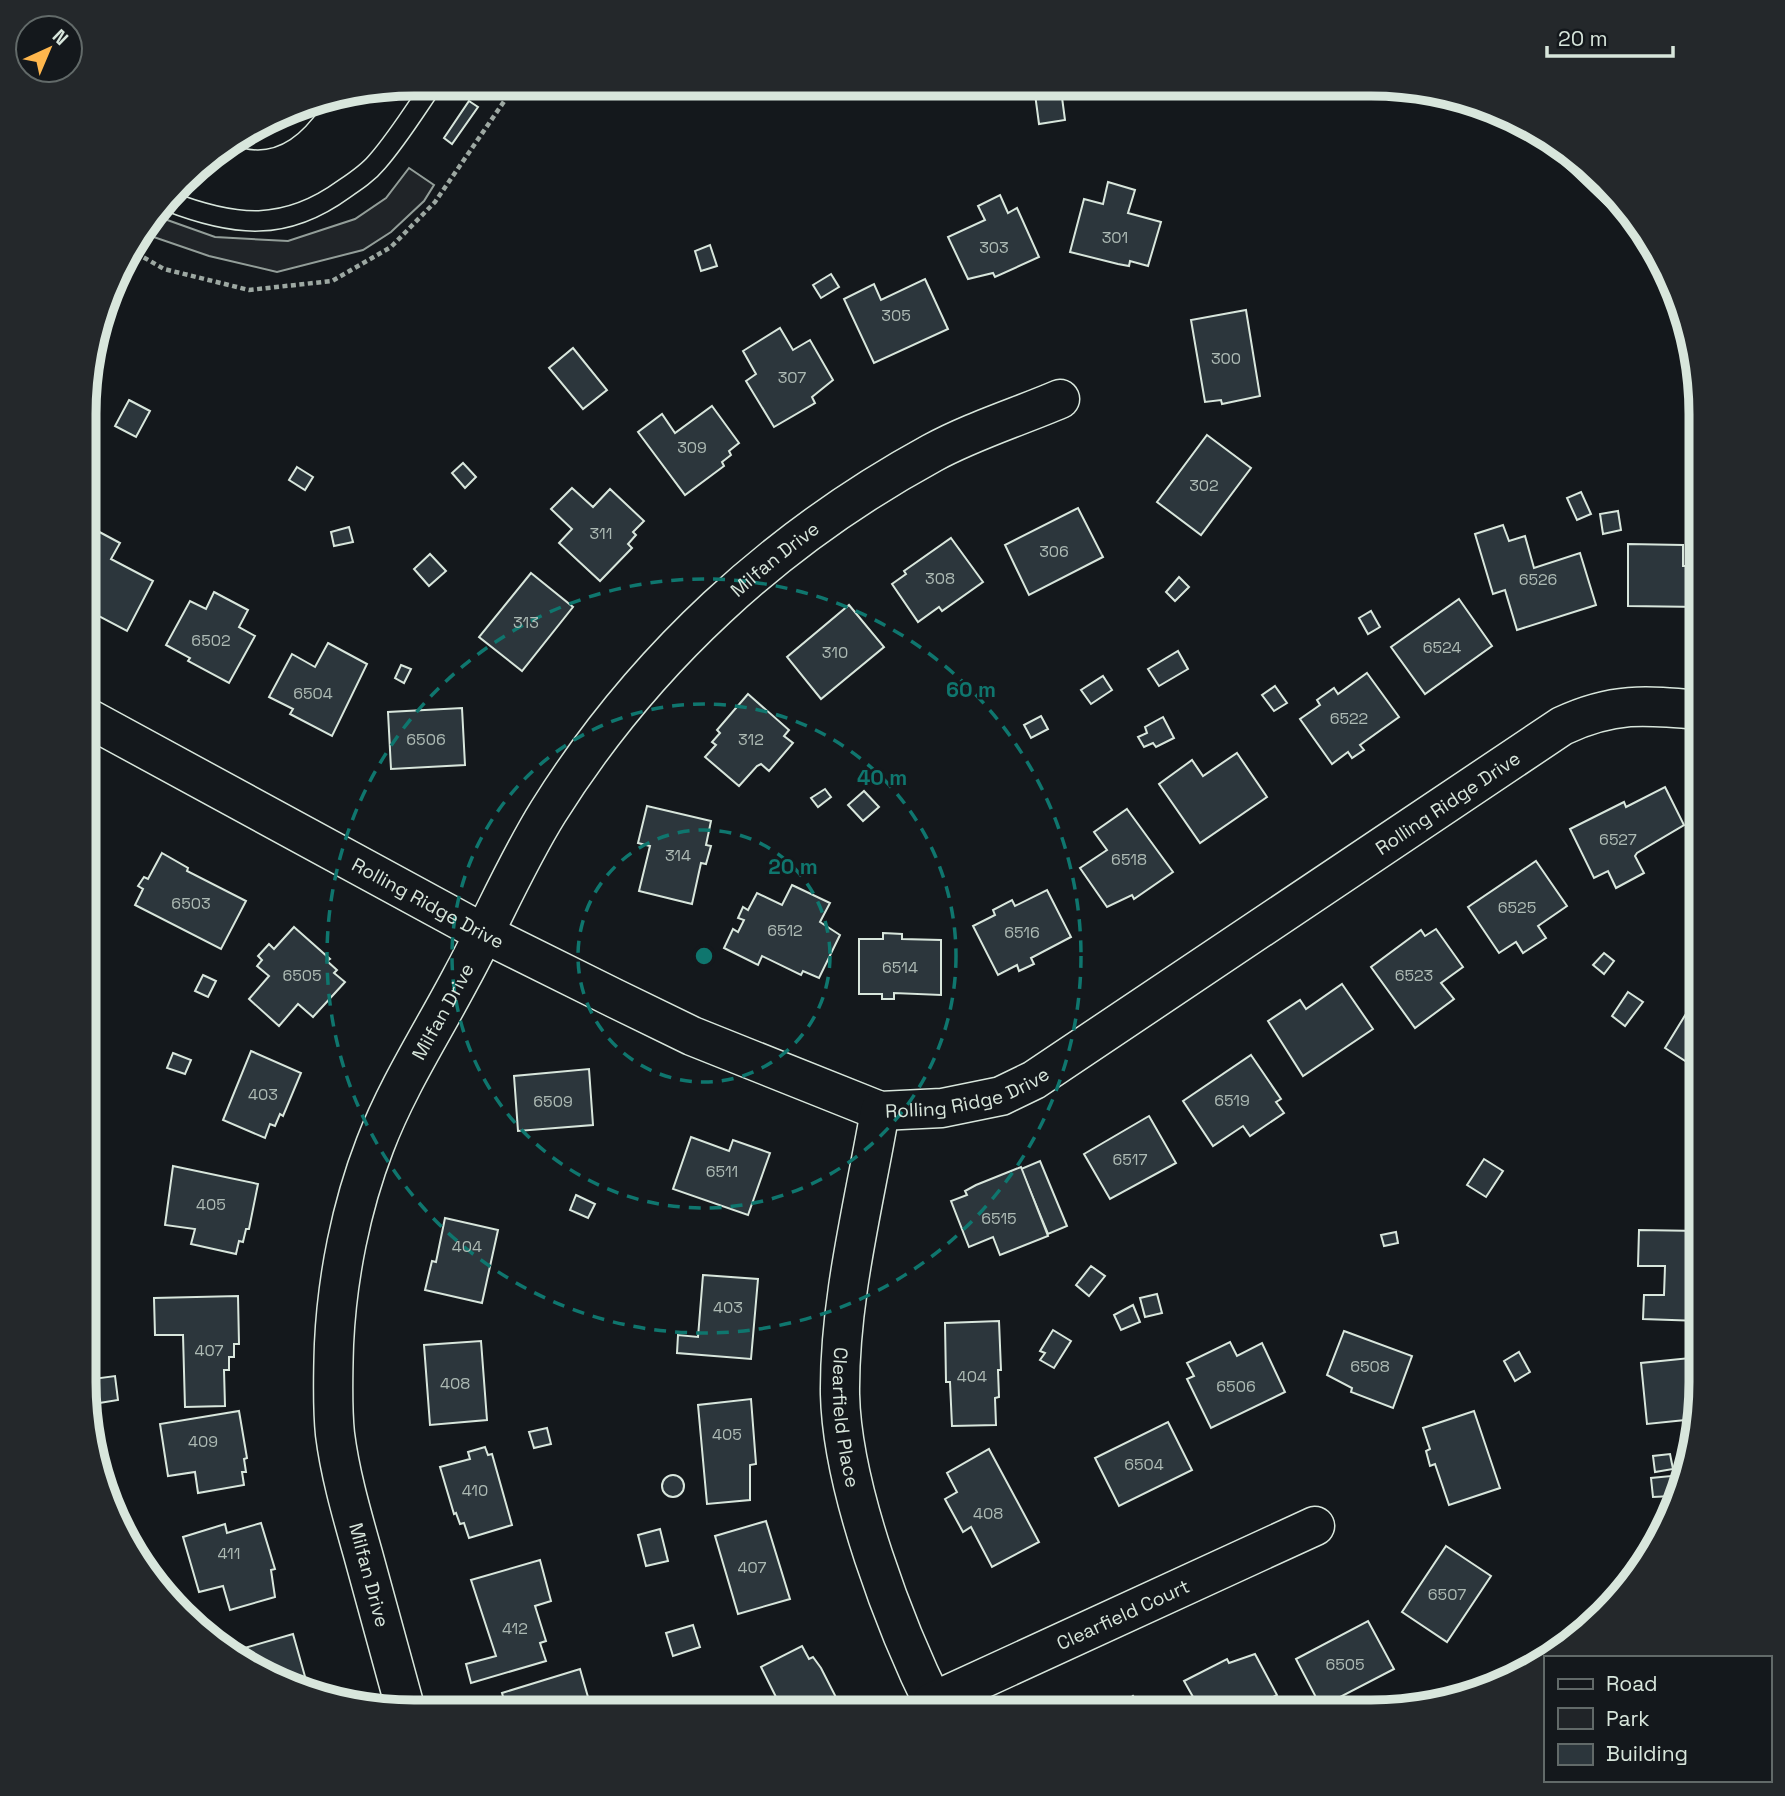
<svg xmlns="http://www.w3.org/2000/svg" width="1785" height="1796" viewBox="0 0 1785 1796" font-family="'Space Grotesk',sans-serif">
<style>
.green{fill:#202428;stroke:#939e99;stroke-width:2}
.building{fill:#2c363c;stroke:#d8e6dc;stroke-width:2}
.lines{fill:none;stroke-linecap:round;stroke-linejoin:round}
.lane-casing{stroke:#d8e6dc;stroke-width:22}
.street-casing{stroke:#d8e6dc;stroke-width:41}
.path{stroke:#9da8a2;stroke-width:4.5;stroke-dasharray:5 3.5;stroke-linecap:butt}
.lane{stroke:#14181c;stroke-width:19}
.street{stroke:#14181c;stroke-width:38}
.rail-casing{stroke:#d8e6dc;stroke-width:8}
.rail{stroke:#14181c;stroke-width:5;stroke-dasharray:16;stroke-linecap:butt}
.ring{fill:none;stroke:#0f766e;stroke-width:3.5;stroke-dasharray:12 9}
.labels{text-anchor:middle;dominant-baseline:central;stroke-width:5;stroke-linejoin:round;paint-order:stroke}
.number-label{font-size:16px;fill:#adbab4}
.street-label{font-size:19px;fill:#d8e6dc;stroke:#14181c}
.rim{fill:none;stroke:#d8e6dc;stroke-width:9}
.centre{fill:#0f766e;stroke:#14181c;stroke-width:3.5}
.ring-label{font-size:21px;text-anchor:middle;font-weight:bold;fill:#0f766e;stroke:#14181c;stroke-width:5;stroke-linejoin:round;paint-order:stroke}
</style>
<rect width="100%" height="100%" fill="#14181c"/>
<path class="green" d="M409,168L434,185L424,201L391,232L363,250L277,272L209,256L142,233L156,216L215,237L288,241L355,219L386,198Z"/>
<g class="building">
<path d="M1061,90L1065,120L1039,124L1035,94Z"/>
<path d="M469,101L478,107L452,144L444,138Z"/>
<path d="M1532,127L1536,129L1596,181L1592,185Z"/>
<path d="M1108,182L1135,190L1128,213L1161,222L1148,266L1130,261L1129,266L1118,264L1070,252L1084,199L1103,204Z"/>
<path d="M1000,195L1008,213L1017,208L1039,257L995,277L993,273L968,279L948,237L985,220L978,206Z"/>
<path d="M710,245L717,266L701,271L695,251Z"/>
<path d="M831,274L839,287L821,298L813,285Z"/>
<path d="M925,279L948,329L874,363L844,299L874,284L881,300Z"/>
<path d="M1246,310L1260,396L1222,404L1221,400L1205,402L1191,320Z"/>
<path d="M780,328L793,350L810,340L833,380L812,397L815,403L774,427L746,381L756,374L743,351Z"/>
<path d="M573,348L607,390L583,409L549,368Z"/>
<path d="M129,400L150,411L136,437L115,426Z"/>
<path d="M712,406L739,443L729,451L731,455L722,462L724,466L685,495L638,432L662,414L675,433Z"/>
<path d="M1207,435L1251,468L1201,535L1157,502Z"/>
<path d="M463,463L476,477L465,488L452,473Z"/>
<path d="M297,467L313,477L305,490L289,480Z"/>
<path d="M572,488L593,507L610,489L644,521L633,532L636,535L628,544L632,548L600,581L559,543L572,529L551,509Z"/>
<path d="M1581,492L1591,514L1577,520L1567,498Z"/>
<path d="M1078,508L1103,557L1029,595L1005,545Z"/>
<path d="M1618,511L1621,530L1603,534L1600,514Z"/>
<path d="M1503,525L1509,541L1525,536L1534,568L1580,553L1596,605L1517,630L1505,590L1493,594L1475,534Z"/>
<path d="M349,527L353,542L334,546L331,532Z"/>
<path d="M92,528L120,543L111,559L153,581L127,631L89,611Z"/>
<path d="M951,538L983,582L942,611L939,607L918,622L892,584L906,574L904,571Z"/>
<path d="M1628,544L1683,545V566H1700V607L1628,606Z"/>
<path d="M430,554L446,571L429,586L414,569Z"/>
<path d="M531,573L573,607L522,671L479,637Z"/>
<path d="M1179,577L1189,587L1175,601L1166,592Z"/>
<path d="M214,592L248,610L239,627L255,636L229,683L188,661L190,658L166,645L190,601L206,609Z"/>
<path d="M1459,599L1492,646L1425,694L1391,647Z"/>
<path d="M849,605L884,647L821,699L787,657Z"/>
<path d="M1371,611L1380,627L1368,634L1359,618Z"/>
<path d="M328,643L367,664L332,736L290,714L293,709L269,697L292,654L315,667Z"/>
<path d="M1178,651L1188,669L1159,686L1148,669Z"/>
<path d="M401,665L411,669L404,683L395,678Z"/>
<path d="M1367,673L1399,717L1360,745L1364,750L1352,758L1348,752L1332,764L1300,719L1320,705L1317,700L1334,688L1338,694Z"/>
<path d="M1103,676L1112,690L1091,704L1081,690Z"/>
<path d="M1275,686L1287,703L1274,711L1262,695Z"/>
<path d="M748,694L789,730L784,736L793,743L769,771L761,764L757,766L739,786L705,757L716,745L712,742L720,733L717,730Z"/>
<path d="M462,708L465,765L391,769L388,712Z"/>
<path d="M1041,716L1048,729L1031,738L1024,725Z"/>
<path d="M1163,717L1174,738L1156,747L1153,743L1144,747L1138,737L1147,733L1145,727Z"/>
<path d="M1237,753L1267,797L1200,843L1159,784L1192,760L1203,776Z"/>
<path d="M1665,787L1684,825L1637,853L1635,856L1644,873L1616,888L1608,871L1594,878L1570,829L1624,802L1626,807Z"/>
<path d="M825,789L831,797L818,807L811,798Z"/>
<path d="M864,791L879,807L863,821L848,805Z"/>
<path d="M88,806L96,809L88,848Z"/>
<path d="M647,806L711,821L706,845L711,846L706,864L701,863L692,904L639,891L650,846L638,843Z"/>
<path d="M1127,809L1173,872L1134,899L1132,895L1107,907L1080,868L1107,850L1094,832Z"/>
<path d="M162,853L188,868L187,871L246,901L221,949L135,905L143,889L138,886L144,877L148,879Z"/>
<path d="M1536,861L1567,906L1538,926L1546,938L1523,953L1516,942L1499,953L1468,907Z"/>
<path d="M792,885L830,903L820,922L840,935L819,978L803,971L801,975L762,956L758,965L724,948L733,929L738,932L744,920L738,918L743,907L748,910L757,893L782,905Z"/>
<path d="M1047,890L1071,937L1031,958L1034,964L1019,971L1017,965L998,975L973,926L995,915L993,910L1012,900L1015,906Z"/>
<path d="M294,927L330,959L327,961L337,970L334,973L345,982L313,1017L298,1004L279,1026L249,999L269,976L257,966L262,960L258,956L269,944L274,949Z"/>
<path d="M1436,929L1463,967L1441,983L1454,999L1415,1028L1371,967L1421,930L1425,936Z"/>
<path d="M883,933L902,934V939L941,940V995L894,993V999H882V994H859V939H883Z"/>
<path d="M1604,953L1614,961L1604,974L1593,965Z"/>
<path d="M203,975L216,981L208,997L195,991Z"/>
<path d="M1342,984L1373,1029L1303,1076L1268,1021L1300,1000L1306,1009Z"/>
<path d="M1700,991V1048L1690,1064L1665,1048Z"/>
<path d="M1628,992L1643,1002L1625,1026L1612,1016Z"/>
<path d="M251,1051L301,1073L283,1116L280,1114L275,1126L270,1124L265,1138L223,1120Z"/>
<path d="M173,1053L191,1060L185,1074L167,1068Z"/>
<path d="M1251,1055L1281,1099L1276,1102L1284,1113L1250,1136L1243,1126L1213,1146L1183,1101Z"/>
<path d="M589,1069L593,1125L518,1131L514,1076Z"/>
<path d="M1149,1116L1176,1163L1110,1199L1084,1154Z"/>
<path d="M691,1137L729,1151L733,1140L770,1153L748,1215L673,1189Z"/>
<path d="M1484,1159L1503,1171L1486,1197L1467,1185Z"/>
<path d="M1040,1161L1067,1226L1048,1234L1021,1169Z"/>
<path d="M173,1166L258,1184L249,1229H246L243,1242L239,1241L236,1254L191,1244L195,1229L165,1225Z"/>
<path d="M1021,1167L1048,1236L1000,1255L993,1237L969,1247L951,1201L967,1195L965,1191L976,1185Z"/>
<path d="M576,1195L595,1204L588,1218L570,1210Z"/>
<path d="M445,1218L498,1230L482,1303L425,1290L432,1261L436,1262Z"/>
<path d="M1639,1230L1700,1231V1321L1643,1319L1644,1295H1664L1665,1266H1638Z"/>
<path d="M1396,1232L1398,1243L1384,1246L1381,1235Z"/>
<path d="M1091,1266L1105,1276L1089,1296L1076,1285Z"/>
<path d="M703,1275L758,1279L751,1359L677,1353L678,1335L698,1337Z"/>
<path d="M1157,1294L1162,1313L1145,1317L1140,1298Z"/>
<path d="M238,1296L239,1344H234V1357H229V1370H224L225,1406L185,1407L183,1335H155L154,1298Z"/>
<path d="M1133,1305L1140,1322L1121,1330L1114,1315Z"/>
<path d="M999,1321L1001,1370H998L999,1397L995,1398L996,1425L952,1426L950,1382H946L945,1323Z"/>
<path d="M1053,1330L1071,1341L1054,1368L1040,1360L1045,1353L1040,1351Z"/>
<path d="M1344,1331L1412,1356L1393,1408L1351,1392L1352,1388L1327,1375Z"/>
<path d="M481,1341L487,1420L430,1425L424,1345Z"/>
<path d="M1230,1342L1237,1356L1262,1343L1285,1392L1211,1428L1187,1379L1194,1376L1187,1363Z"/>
<path d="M1519,1352L1530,1372L1515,1381L1504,1361Z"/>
<path d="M1700,1357V1402L1695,1419L1647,1424L1641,1363Z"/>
<path d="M115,1376L118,1400L87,1405L85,1380Z"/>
<path d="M751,1399L756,1464L750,1465V1500L707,1504L698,1405Z"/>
<path d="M239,1411L247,1458L244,1459L246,1472H242L244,1485L198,1493L195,1472L168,1476L160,1424Z"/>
<path d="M1474,1411L1500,1488L1449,1505L1435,1464L1430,1466L1426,1451L1430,1449L1423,1428Z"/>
<path d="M1168,1422L1192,1470L1119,1506L1095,1458Z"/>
<path d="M547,1428L551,1444L534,1448L529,1432Z"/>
<path d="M485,1447L488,1455L492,1454L512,1525L469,1538L464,1523L460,1524L456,1513L454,1514L440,1467L470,1459L468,1452Z"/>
<path d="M989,1449L1039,1542L992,1567L971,1527L963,1532L945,1499L957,1492L947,1473Z"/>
<path d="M1670,1454L1673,1469L1655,1472L1653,1456Z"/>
<circle cx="673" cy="1486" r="11"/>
<path d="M1671,1476L1672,1496L1653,1497L1651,1478Z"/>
<path d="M766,1521L790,1599L738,1614L715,1536Z"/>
<path d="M261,1523L275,1569L271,1570L275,1597L230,1610L223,1586L199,1592L183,1537L225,1524L227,1533Z"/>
<path d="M660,1529L668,1561L646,1566L638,1535Z"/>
<path d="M1446,1546L1491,1576L1447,1642L1402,1612Z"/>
<path d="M540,1560L551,1601L535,1606L546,1641L540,1643L546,1661L471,1683L466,1664L496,1656L471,1580Z"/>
<path d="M1368,1621L1394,1669L1321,1707L1296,1659Z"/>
<path d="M693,1625L700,1647L673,1656L666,1633Z"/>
<path d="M293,1634L306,1680L303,1681L304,1687L268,1678L244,1658L241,1649Z"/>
<path d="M802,1646L809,1659L813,1657L821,1668L842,1709L840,1711H783L761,1667Z"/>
<path d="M1255,1654L1277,1695L1245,1711H1201L1184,1681L1227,1659L1229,1663Z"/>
<path d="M580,1669L592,1711H507L502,1693Z"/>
<path d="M1133,1696L1146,1711H1114Z"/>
</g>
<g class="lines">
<defs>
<g id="lane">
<path d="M245,138C276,146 297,124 313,101"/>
<path d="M168,201C235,227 285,232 344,189C356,181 368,173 377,162C398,138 415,110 433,84"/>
</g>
<g id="street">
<path id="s1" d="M88,718L485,934L614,998L692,1036L880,1111L942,1108L1001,1096L1034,1080L1562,726C1613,702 1645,705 1700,710"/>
<path id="s2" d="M880,1111C864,1204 839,1300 840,1394C842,1488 895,1627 937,1711"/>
<path id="s3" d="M932,1702L1315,1526"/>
<path id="s4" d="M406,1711C392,1659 377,1606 363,1554C352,1515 340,1474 335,1434C332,1405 333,1374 334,1344C337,1278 351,1207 375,1145C397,1087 432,1033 461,978C491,923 515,865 548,812C643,660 776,538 932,453C972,431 1018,417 1060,399"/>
</g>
</defs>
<use href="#lane" class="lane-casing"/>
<use href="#street" class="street-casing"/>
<path class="path" d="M129,249L164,269L249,290L332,281L391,247L435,202L516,84"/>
<use href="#lane" class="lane"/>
<use href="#street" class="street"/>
<defs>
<path id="rail" d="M1528,126L1647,240"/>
</defs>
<use href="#rail" class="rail-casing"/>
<use href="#rail" class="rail"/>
</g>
<g class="ring">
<circle cx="704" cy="956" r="126"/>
<circle cx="704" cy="956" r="252"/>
<circle cx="704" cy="956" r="377"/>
</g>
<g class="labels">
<g class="number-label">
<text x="1115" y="237">301</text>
<text x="994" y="247">303</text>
<text x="896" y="315">305</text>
<text x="1226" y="358">300</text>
<text x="792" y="377">307</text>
<text x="692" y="447">309</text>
<text x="1204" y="485">302</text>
<text x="601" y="533">311</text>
<text x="1054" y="551">306</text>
<text x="940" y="578">308</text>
<text x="1538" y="579">6526</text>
<text x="526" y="622">313</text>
<text x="211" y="640">6502</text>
<text x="1442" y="647">6524</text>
<text x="835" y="652">310</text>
<text x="313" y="693">6504</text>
<text x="1349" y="718">6522</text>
<text x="426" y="739">6506</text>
<text x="751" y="739">312</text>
<text x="1618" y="839">6527</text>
<text x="678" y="855">314</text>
<text x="1129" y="859">6518</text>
<text x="191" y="903">6503</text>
<text x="1517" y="907">6525</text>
<text x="785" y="930">6512</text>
<text x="1022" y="932">6516</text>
<text x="900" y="967">6514</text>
<text x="302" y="975">6505</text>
<text x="1414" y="975">6523</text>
<text x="263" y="1094">403</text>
<text x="1232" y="1100">6519</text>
<text x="553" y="1101">6509</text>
<text x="1130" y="1159">6517</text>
<text x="722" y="1171">6511</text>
<text x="211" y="1204">405</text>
<text x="999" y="1218">6515</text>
<text x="467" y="1246">404</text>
<text x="728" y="1307">403</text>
<text x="209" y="1350">407</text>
<text x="1370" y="1366">6508</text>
<text x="972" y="1376">404</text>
<text x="455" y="1383">408</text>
<text x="1236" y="1386">6506</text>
<text x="727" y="1434">405</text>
<text x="203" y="1441">409</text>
<text x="1144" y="1464">6504</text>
<text x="475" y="1490">410</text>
<text x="988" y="1513">408</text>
<text x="229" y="1553">411</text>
<text x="752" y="1567">407</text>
<text x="1447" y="1594">6507</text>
<text x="515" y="1628">412</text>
<text x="1345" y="1664">6505</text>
</g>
<g class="street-label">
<text stroke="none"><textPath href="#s4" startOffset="1297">Milfan Drive</textPath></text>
<text stroke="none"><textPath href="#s1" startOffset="1542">Rolling Ridge Drive</textPath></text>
<text stroke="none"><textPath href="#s1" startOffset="387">Rolling Ridge Drive</textPath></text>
<text stroke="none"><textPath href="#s4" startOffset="730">Milfan Drive</textPath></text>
<text stroke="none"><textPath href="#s1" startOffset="975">Rolling Ridge Drive</textPath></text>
<text stroke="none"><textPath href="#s2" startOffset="310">Clearfield Place</textPath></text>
<text transform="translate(369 1575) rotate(75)">Milfan Drive</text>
<text stroke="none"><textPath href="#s3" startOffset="210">Clearfield Court</textPath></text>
</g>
</g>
<path d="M0 0H1785V1796H0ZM414 96H1371A318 318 0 0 1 1689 414V1382A318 318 0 0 1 1371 1700H414A318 318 0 0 1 96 1382V414A318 318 0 0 1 414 96Z" fill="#24282b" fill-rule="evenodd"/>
<path class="rim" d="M414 96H1371A318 318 0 0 1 1689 414V1382A318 318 0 0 1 1371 1700H414A318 318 0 0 1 96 1382V414A318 318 0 0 1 414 96Z"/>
<circle cx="704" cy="956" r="10" class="centre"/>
<g class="ring-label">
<text x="971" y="697">60 m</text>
<text x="882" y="785">40 m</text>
<text x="793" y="874">20 m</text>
</g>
<rect x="1544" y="1656" width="228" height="126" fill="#14181c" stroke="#626a69" stroke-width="2"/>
<rect x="1558" y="1679" width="35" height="10" fill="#14181c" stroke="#626a69" stroke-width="2"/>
<text x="1606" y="1691" font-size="21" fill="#d8e6dc">Road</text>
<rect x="1558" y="1708" width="35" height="21" fill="#202428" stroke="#626a69" stroke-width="2"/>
<text x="1606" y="1726" font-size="21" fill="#d8e6dc">Park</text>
<rect x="1558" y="1744" width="35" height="21" fill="#2c363c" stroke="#626a69" stroke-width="2"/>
<text x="1606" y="1761" font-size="21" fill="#d8e6dc">Building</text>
<g transform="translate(49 49) rotate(44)"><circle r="33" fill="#14181c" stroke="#626a69" stroke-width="2"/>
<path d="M0-5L12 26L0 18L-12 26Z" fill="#ffb74d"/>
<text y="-10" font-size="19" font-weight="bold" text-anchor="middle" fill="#d8e6dc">N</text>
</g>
<path d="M1547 46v10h126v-10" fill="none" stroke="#d8e6dc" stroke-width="3.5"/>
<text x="1558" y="46" font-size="21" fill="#d8e6dc" stroke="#14181c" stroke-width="5" paint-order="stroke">20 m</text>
</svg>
